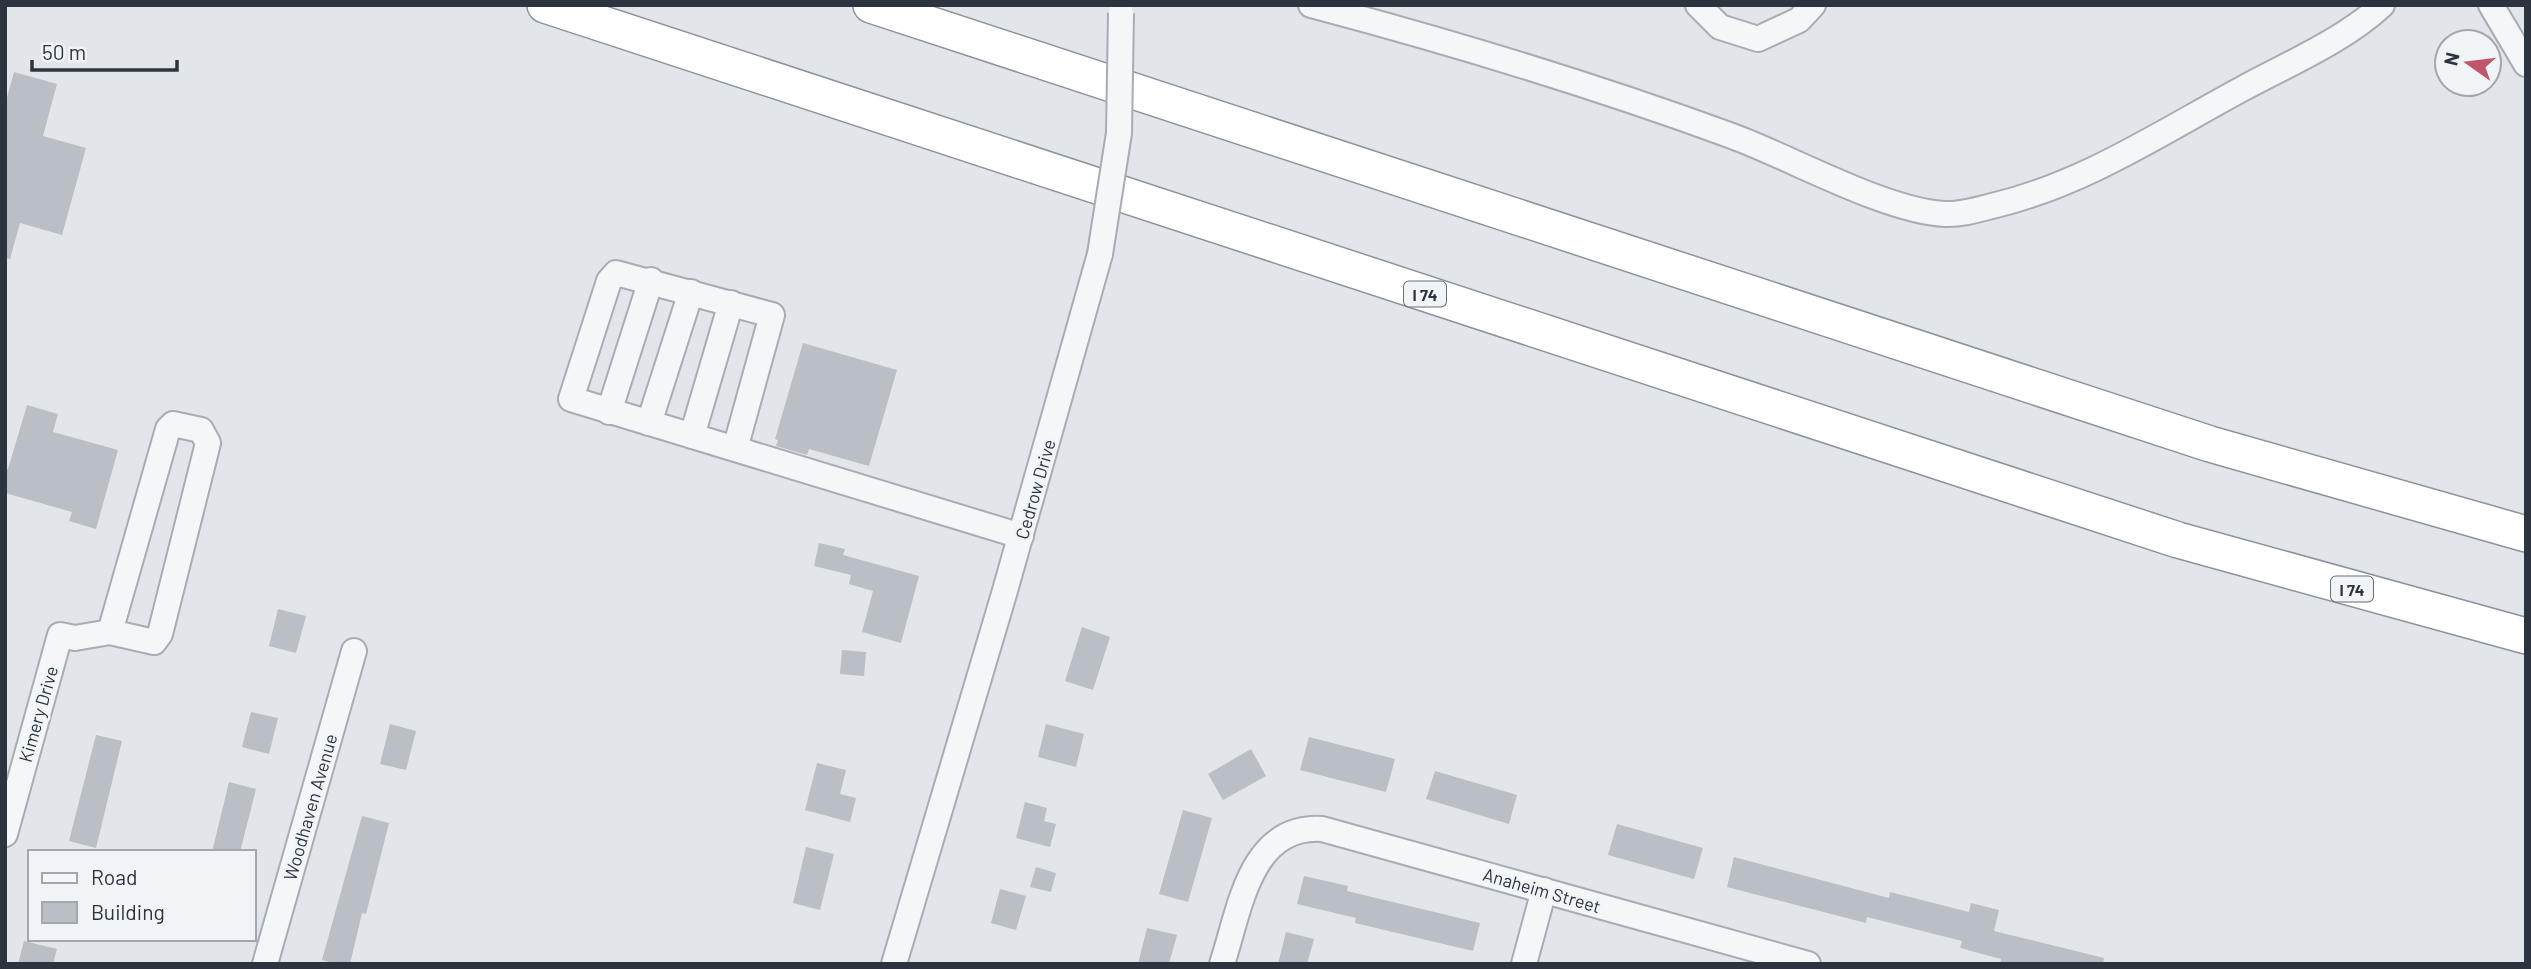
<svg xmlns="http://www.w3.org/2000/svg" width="2531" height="969" viewBox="0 0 2531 969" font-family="Barlow,sans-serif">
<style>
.building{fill:#babfc5}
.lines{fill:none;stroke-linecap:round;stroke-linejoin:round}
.minor-casing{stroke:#a8acb3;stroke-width:28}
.highway-casing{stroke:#8b939e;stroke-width:38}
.minor{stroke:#f4f6f8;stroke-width:24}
.highway{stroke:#fff;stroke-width:35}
.minor-bridge-casing{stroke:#a8acb3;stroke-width:28;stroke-linecap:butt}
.minor-bridge{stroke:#f4f6f8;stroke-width:24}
.labels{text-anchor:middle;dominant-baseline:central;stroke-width:5;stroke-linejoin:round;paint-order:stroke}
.shield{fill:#f1f4f6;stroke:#676e76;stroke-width:2}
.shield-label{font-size:16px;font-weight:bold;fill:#2c343f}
.street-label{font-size:18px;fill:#2c343f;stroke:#f1f4f6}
</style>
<rect width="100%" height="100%" fill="#e2e5e9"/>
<g class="building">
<path d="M14,72L57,84L43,136L86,148L62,235L20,223L10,259L5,258V105Z"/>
<path d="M803,343L897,370L869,466L809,449L807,455L776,446L778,440L775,439Z"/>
<path d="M27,405L58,414L53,432L118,450L96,529L69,521L72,512L5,493V468L8,469Z"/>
<path d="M819,543L845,549L843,555L919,576L901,643L862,632L873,591L849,584L851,575L814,566Z"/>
<path d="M278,609L306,616L296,653L269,646Z"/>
<path d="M1082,627L1110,637L1093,690L1065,681Z"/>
<path d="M842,650L866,652L864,676L840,674Z"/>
<path d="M251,712L278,718L269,754L242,747Z"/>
<path d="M390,724L416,731L406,770L380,764Z"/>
<path d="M1046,724L1084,734L1076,767L1038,757Z"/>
<path d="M96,735L122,741L96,848L69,841Z"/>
<path d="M1309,737L1395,759L1386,792L1300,770Z"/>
<path d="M1251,749L1266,776L1223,800L1208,774Z"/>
<path d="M817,763L846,770L840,794L856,798L850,822L805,810Z"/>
<path d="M1435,771L1517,795L1509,824L1426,799Z"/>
<path d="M229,782L256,789L240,852H212Z"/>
<path d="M1025,802L1047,808L1044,821L1056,824L1050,847L1016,838Z"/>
<path d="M1183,810L1212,818L1188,902L1159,894Z"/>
<path d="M362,816L389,823L366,914L362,913L350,964H337L322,960Z"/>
<path d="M1617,824L1703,848L1694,879L1608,855Z"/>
<path d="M806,847L834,854L820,910L793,903Z"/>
<path d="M1734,857L1889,898L1890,892L1969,912L1971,903L1999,910L1994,931L2104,958L2103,964H2000L2001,959L1960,948L1962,941L1867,917L1866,923L1727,887Z"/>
<path d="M1036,867L1056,873L1051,892L1030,887Z"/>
<path d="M1304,876L1348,886L1347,891L1480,923L1473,951L1355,923L1356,918L1297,904Z"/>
<path d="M1000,889L1026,896L1016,930L991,923Z"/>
<path d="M1147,928L1177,935L1169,964H1138Z"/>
<path d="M1286,932L1314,939L1307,964H1278Z"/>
<path d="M24,941L57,949L53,964H18Z"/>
</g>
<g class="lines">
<defs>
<g id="minor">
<path d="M1311,5C1454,43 1593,85 1732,136C1792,158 1885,211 1945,214C1961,215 1980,209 1996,205C2086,183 2162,132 2242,89C2286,65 2345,40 2382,5"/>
<path d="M1698,5L1720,27L1758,39L1799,20L1813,5"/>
<path d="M2491,5L2526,64"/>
<path d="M609,412L651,280"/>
<path d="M649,423L691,292"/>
<path d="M692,436L731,303"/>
<path d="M735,449L772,315L616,273L609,281L571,399L1021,536"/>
<path d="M5,834L60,635L75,638L110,632L154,642L160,634L208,443L201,430L173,424L168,429L110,632"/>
<path d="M265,964L354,651"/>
<path d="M894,964L1004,594L1100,254"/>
<path d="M1222,964C1240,910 1249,825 1322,829L1808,964"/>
<path d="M1524,964L1544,890"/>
</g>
<g id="highway">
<path d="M545,5L2178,540L2526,636"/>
<path d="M871,5L2210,444L2526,534"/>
</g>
</defs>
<use href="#minor" class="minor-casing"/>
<use href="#highway" class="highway-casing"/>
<use href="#minor" class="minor"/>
<use href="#highway" class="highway"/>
<defs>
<path id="minor-bridge" d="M1100,254L1119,133L1121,13"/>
</defs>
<use href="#minor-bridge" class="minor-bridge-casing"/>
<use href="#minor-bridge" class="minor-bridge"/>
</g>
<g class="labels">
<g class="shield">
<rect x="1404" y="281.5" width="42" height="25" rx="5"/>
<rect x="2331" y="576.5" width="42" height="25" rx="5"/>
</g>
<g class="shield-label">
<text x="1425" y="294">I 74</text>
<text x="2352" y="589">I 74</text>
</g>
<g class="street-label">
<text transform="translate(1035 489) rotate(-74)">Cedrow Drive</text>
<text transform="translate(38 714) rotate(-74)">Kimery Drive</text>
<text transform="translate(310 807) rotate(-74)">Woodhaven Avenue</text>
<text transform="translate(1542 890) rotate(16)">Anaheim Street</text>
</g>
</g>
<rect width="2531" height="969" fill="none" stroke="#2c343f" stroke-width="14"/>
<rect x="28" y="850" width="228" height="91" fill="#f1f4f6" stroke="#a2a7ad" stroke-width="2"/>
<rect x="42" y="873" width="35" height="10" fill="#f4f6f8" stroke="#a2a7ad" stroke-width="2"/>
<text x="91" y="885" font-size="21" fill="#2c343f">Road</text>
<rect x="42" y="902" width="35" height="21" fill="#babfc5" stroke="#a2a7ad" stroke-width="2"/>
<text x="91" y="920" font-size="21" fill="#2c343f">Building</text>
<g transform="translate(2468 63) rotate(284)"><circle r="33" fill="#f1f4f6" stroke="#a2a7ad" stroke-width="2"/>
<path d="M0-5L12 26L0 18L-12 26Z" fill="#c0556b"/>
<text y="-10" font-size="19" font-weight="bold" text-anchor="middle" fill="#2c343f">N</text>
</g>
<path d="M32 60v10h145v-10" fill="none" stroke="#2c343f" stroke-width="3.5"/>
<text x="42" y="60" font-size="21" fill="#2c343f" stroke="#f1f4f6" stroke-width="5" paint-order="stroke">50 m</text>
</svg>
